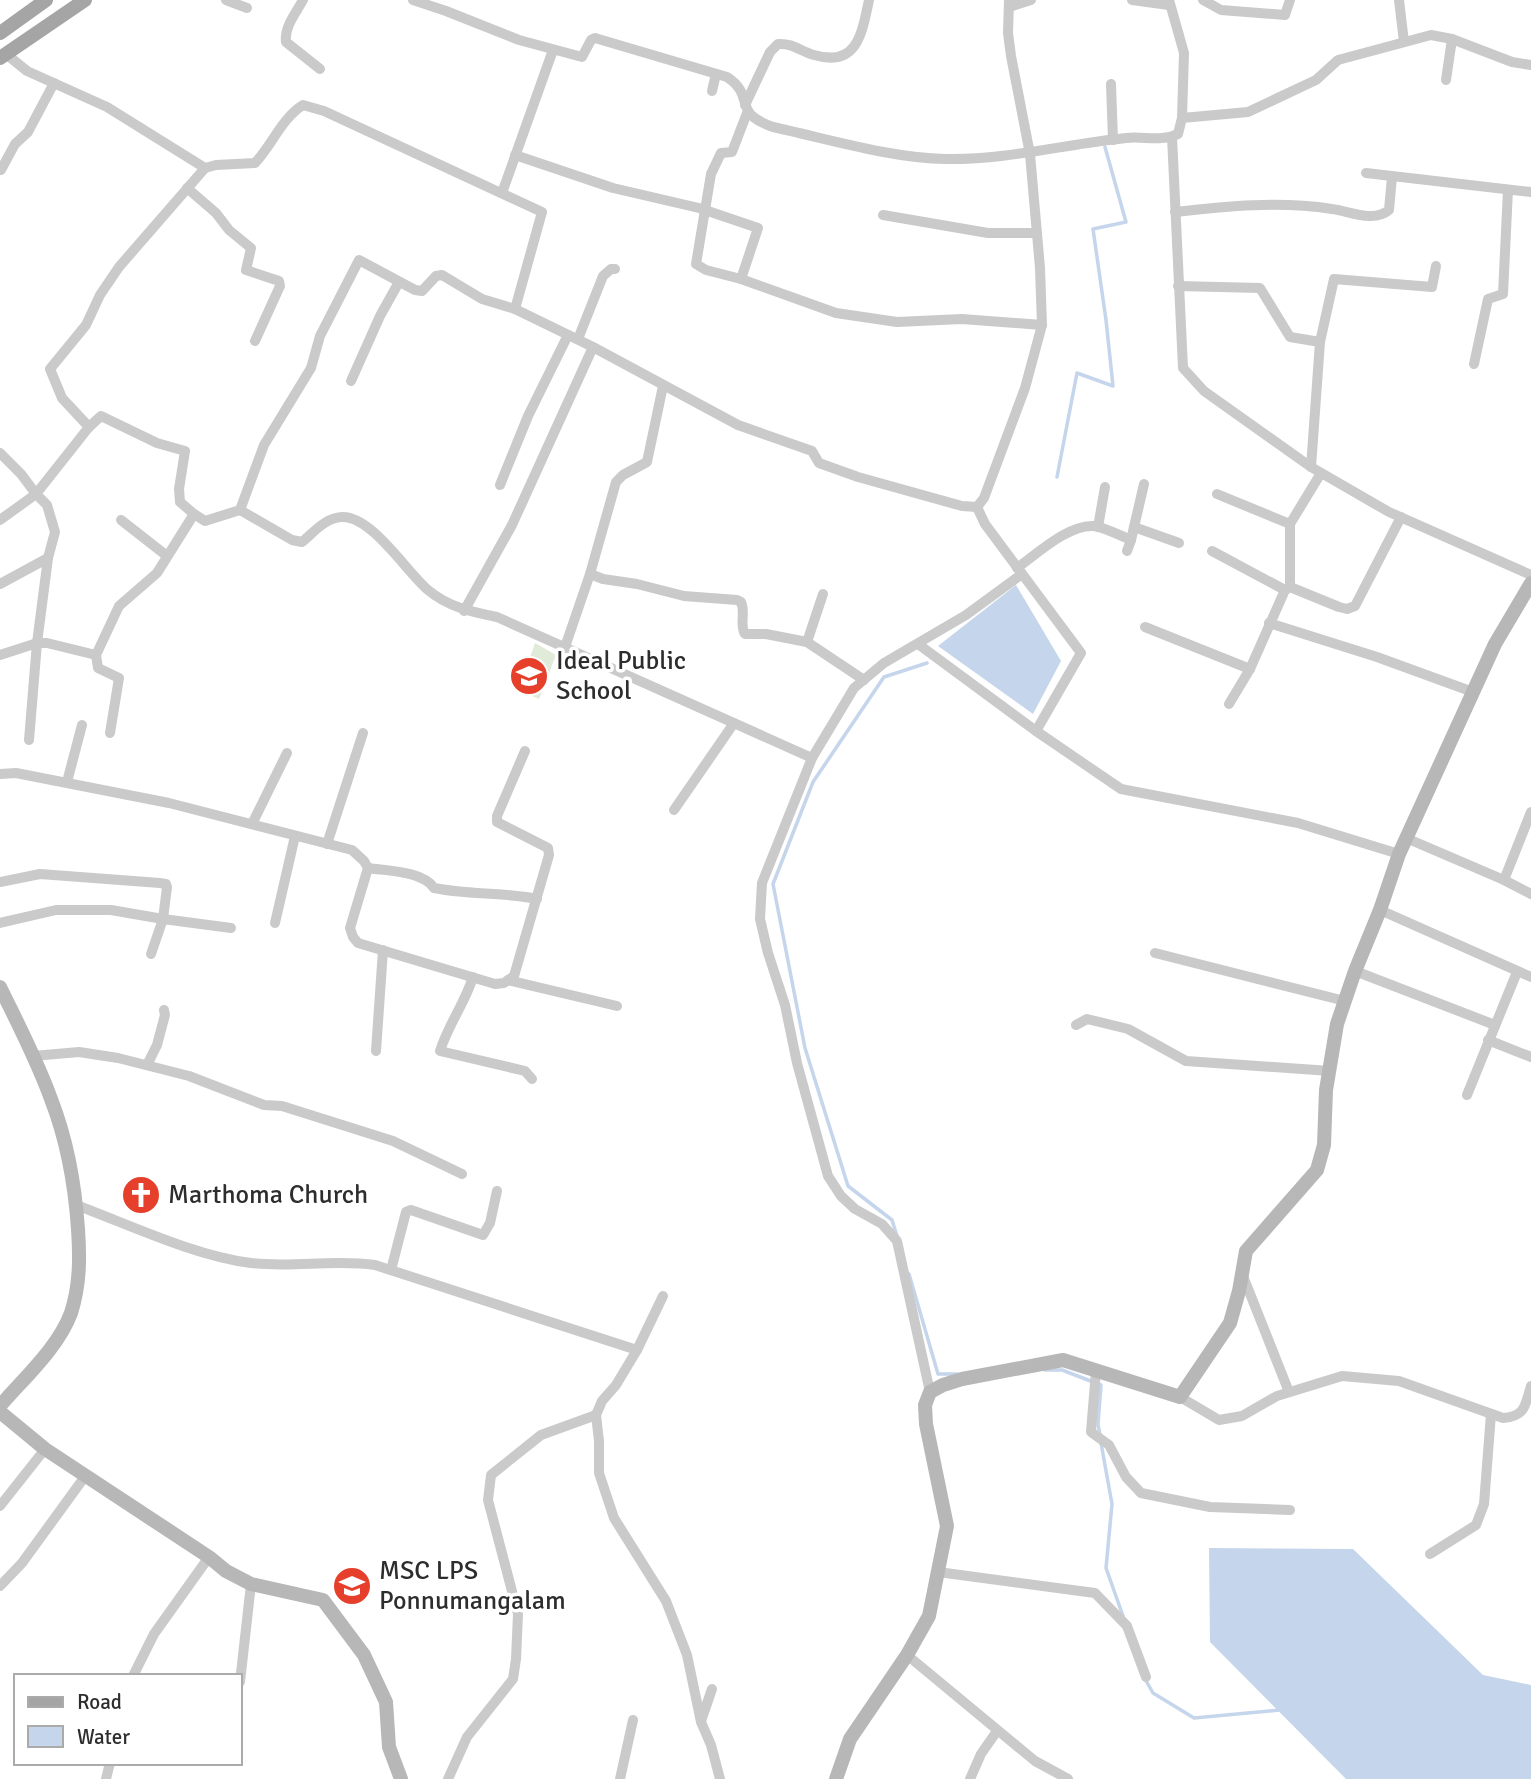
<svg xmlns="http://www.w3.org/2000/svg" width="1531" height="1779" viewBox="0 0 1531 1779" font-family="Signika,sans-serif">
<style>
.green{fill:#e0ebda}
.water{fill:#c5d5eb}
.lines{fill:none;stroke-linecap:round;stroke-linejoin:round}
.stream{stroke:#c5d5eb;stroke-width:3.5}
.street{stroke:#cacaca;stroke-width:10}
.secondary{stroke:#b7b7b7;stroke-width:14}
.primary{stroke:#a5a5a5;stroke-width:14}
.labels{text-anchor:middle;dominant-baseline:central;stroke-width:7;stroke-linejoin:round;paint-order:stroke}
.poi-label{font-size:26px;fill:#2d2d2d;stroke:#fff;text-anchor:start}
</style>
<rect width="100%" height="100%" fill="#fff"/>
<path class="green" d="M535,643L556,655L539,699L519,690Z"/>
<g class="water">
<path d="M1016,585L1061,661L1033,714L938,646Z"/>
<path d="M1209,1548L1353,1549L1483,1675L1531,1685V1779H1346L1210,1642Z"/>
</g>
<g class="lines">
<g class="stream">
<path d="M1057,477L1077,373L1113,386L1106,320L1093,229L1126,222L1105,147"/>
<path d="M897,1236L892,1220L848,1186L805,1048L773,884L813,782L884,677L927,663"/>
<path d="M909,1274L938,1374H957"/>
<path d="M1045,1370H1062L1101,1385L1098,1424L1100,1435"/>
<path d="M1101,1443L1112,1504L1106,1568L1123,1616"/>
<path d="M1145,1679L1153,1693L1194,1718L1280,1710"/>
</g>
<g class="street">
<path d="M226,0L247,8"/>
<path d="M303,0C296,13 284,27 286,42L320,69"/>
<path d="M413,0L446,11L519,40L582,57L591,40L595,38L727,77C757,97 730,112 773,127C828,139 890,158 946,159C1007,160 1066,144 1126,138C1144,136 1161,142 1178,134L1182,118L1184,53L1169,0"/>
<path d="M1132,0L1169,5"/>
<path d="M1203,0L1221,10L1285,15L1290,0"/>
<path d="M1399,0L1404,42"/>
<path d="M1009,7L1031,0"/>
<path d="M6,54L27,71L107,107L205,168L216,165L255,163C272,145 282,118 303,105L324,111L542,212L515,309L593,347L738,425L812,451L819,463L858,477L962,506L977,507L984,498L1025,388L1042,325L1040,268L1030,154L1011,56L1008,33L1009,0"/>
<path d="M1446,80L1452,39"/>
<path d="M1111,84L1113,140"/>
<path d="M712,91L716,74"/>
<path d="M745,105L770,52L778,44C793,43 800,51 814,55C858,68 862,32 869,0"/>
<path d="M1182,118L1248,112L1316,80L1338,60L1431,35L1452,39L1512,62L1531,65"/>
<path d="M1172,137L1183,368L1204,391L1311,467L1389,512L1531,575"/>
<path d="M515,155L613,188L699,208L758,228L741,279L836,313L897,322L962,319L1042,325"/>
<path d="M1,170L15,144L28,132L54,83"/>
<path d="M1366,173L1531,192"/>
<path d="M187,188L216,213L229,230L251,248L246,270L279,281L280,286L255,341"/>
<path d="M502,193L553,50"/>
<path d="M1175,212C1227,206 1279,201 1332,209C1349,211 1374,223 1389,210L1392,177"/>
<path d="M883,215L988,233H1037"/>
<path d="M741,279L706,270L696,264L711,174L721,153L732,152L747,113"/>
<path d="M1178,286L1260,288L1290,337L1320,342"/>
<path d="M578,339L603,276L611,269H615"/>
<path d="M1474,364L1488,299L1503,294L1508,190"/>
<path d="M351,381L380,316L399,282"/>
<path d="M89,427L101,416L157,443L185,451L179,489L180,502L194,514"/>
<path d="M0,453L21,474L36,494L0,520"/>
<path d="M1311,467L1320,342L1334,279L1432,287L1436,266"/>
<path d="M500,485L528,416L568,335"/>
<path d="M1217,494L1290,524"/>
<path d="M977,507L985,524L1081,653L1036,731"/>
<path d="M240,510L292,540L302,542C314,532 326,517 343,517C372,517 406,571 428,590C448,607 472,612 497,617L812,758"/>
<path d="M121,520L167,556"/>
<path d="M1098,527L1105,487"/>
<path d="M1134,527L1179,543"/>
<path d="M1131,540L1144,484"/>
<path d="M1212,551L1285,590"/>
<path d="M1017,568C1038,553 1069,524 1094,526C1106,528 1119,535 1131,540L1127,551"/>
<path d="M590,574L603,579L637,584L684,596L737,600L741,602C746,613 739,624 745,634H766L807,642L823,594"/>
<path d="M0,584L48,558"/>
<path d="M1290,587V524L1321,473"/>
<path d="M464,611L512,525L593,347"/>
<path d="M1269,623L1377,657L1473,692"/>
<path d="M1145,627L1250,669"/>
<path d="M807,642L864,680"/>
<path d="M918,644L1036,731L1121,789L1298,823L1399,854"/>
<path d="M565,647L590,574L616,482L623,475L647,462L663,386"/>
<path d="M0,655L37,643H47L96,655"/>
<path d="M1229,704L1250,669L1285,590L1290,587L1339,607L1347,609L1355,606L1401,517"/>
<path d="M110,733L119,678L98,668L96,655L119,606L157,573L194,514L205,521L240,510L264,445L311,368L320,336L359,260L415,290L422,291L436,276L442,275L482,299L515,309"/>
<path d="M29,740L37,643L48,558L55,532L47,505L36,494L89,427L62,398L50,369L86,325L100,295L119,267L205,168"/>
<path d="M0,774L16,773L169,803L352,850L364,861L368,868L350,928L353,937L358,943L495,984L504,983L514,976L549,855L548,848L497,822V816L525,751"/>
<path d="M67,782L82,725"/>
<path d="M674,810L734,723"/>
<path d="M252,824L287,753"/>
<path d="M1406,838L1504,880L1531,812"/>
<path d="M327,844L363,733"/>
<path d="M368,868C387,871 423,871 434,888C468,895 503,892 537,899"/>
<path d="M1504,880L1531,894"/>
<path d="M0,882L40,874L160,883L166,884L167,887L163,919L111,910H56L0,923"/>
<path d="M1380,910L1531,977"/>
<path d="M275,923L295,836"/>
<path d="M1155,953L1345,1001"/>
<path d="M151,954L163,919L231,928"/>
<path d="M1355,971L1495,1025"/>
<path d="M473,977C465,1003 448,1025 440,1051L525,1071L532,1079"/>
<path d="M508,980L617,1006"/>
<path d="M1076,1025L1087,1019L1128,1029L1186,1061L1330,1071"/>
<path d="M1488,1040L1531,1057"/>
<path d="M376,1051L383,950"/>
<path d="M33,1056L79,1052L118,1058L189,1076L264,1105L282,1106L393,1141L462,1174"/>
<path d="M147,1065L157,1045L165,1015L164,1010"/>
<path d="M1467,1095L1517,972"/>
<path d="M76,1205C130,1225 195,1256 251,1263C292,1268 334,1259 375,1265L637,1350"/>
<path d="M391,1270L406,1212L411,1210L483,1235L490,1223L497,1191"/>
<path d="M1243,1276L1289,1392"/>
<path d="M663,1296L637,1350L616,1385L602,1401L596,1415L599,1441V1473L614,1518L666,1601L687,1655L701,1722L711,1745L720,1779"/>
<path d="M1096,1371L1091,1432L1109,1445L1126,1477L1141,1493L1210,1507L1290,1510"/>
<path d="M930,1392L897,1241L882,1224L855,1209L841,1196L828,1176L797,1063L785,1005L768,953L760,919L762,883L812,758L854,688L884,663L966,615L1022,574"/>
<path d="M1180,1397L1219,1420L1242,1416L1277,1396L1342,1376L1399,1381L1503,1418C1526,1416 1525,1405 1531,1386"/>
<path d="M0,1506L45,1449"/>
<path d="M1430,1554L1476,1525L1484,1504L1491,1414"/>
<path d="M938,1572L1095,1593L1127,1626L1146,1677"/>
<path d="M0,1586L22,1563L86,1475"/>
<path d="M907,1655L1035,1761L1068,1779"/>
<path d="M133,1676L154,1634L209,1557"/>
<path d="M240,1682L251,1584"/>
<path d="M701,1721L712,1689"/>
<path d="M106,1779L110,1763"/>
<path d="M448,1779L467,1737L513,1679L516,1659L518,1614L488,1500L491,1475L541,1435L596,1415"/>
<path d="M620,1779L633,1720"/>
<path d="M970,1779L981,1754L997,1731"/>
</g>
<g class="secondary">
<path d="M0,987C18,1024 37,1060 51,1099C67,1140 75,1185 78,1229C80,1258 80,1285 71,1313C58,1348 24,1378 0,1406"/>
<path d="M0,1412L45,1449L209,1557L226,1571L251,1584L323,1600L364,1655L386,1702L389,1747L401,1779"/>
<path d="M836,1779L850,1739L907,1655L929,1616L947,1526L926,1424L925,1405L930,1392L943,1385L962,1379L1063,1360L1180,1397L1230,1323L1239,1291L1246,1251L1317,1170L1324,1145L1326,1090L1337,1024L1355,971L1380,910L1399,854L1495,644L1531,583"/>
</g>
<g class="primary">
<path d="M0,33L46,0"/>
<path d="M0,58L85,0"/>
</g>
</g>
<defs>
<symbol id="school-disc" viewBox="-11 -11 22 22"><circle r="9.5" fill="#e6402c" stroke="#fff"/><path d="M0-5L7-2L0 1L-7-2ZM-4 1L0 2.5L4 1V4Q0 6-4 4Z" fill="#fff"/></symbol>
<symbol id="church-disc" viewBox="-11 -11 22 22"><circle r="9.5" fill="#e6402c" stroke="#fff"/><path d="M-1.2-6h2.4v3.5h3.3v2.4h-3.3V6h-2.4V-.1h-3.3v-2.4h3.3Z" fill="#fff"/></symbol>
</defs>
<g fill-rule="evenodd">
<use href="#school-disc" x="507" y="654" width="44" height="44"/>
<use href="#church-disc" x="119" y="1173" width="44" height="44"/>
<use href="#school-disc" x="330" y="1564" width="44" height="44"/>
</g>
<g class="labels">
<g class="poi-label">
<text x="556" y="661">Ideal Public<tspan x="556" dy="30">School</tspan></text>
<text x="168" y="1195">Marthoma Church</text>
<text x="379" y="1571">MSC LPS<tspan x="379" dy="30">Ponnumangalam</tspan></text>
</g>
</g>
<rect x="14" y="1674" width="228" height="91" fill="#ffffff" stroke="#ababab" stroke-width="2"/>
<rect x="28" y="1697" width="35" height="10" fill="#a5a5a5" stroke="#ababab" stroke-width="2"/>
<text x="77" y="1709" font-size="21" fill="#2d2d2d">Road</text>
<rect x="28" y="1726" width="35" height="21" fill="#c5d5eb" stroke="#ababab" stroke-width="2"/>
<text x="77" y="1744" font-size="21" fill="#2d2d2d">Water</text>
</svg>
